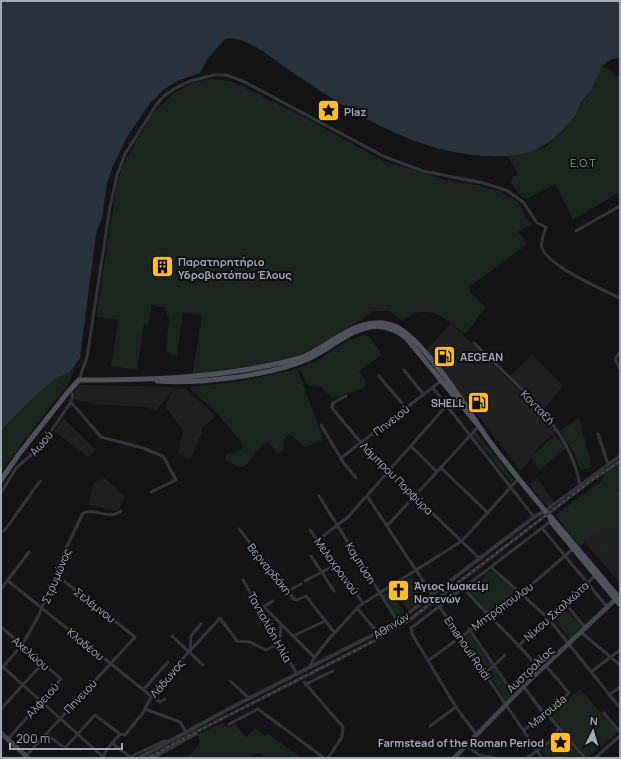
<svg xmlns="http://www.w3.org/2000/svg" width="621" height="759" viewBox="0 0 621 759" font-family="Manrope,sans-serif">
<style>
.built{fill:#202023}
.green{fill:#1b241d}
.water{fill:#29323b}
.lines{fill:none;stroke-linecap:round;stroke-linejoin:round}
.minor{stroke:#34353b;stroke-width:3}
.tertiary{stroke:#34353b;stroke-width:4}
.secondary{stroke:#42444b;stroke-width:4.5}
.primary{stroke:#50525b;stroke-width:5}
.rail-casing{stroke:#474950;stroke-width:2.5}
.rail{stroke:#0f0f11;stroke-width:1;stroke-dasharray:3;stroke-linecap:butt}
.labels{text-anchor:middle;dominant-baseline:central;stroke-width:4;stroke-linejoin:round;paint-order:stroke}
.poi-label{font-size:11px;font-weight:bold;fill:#a4a9b8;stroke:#0f0f11;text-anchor:start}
.park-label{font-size:11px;fill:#79a57d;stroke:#0f0f11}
.street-label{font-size:11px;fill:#a4a9b8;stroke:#0f0f11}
</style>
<rect width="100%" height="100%" fill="#141416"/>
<g class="built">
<path d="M451,323L542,414L556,431L529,457L531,459L521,471L427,350Z"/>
<path d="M532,355L563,386L543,410L510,376Z"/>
<path d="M79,385L177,387L175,389L184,388L214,414V418L202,428V432L191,459L178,454L183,430L165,407L173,391L156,410L145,407L94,404L74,399L76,394L74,392Z"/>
<path d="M63,418L96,450L88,457L54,431Z"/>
<path d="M620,460V464L589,484L414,620L344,659L184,739L150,758H144L398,626L595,476Z"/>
<path d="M105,478L125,497L119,509L115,511L88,505L94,482Z"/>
<path d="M537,478L555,503L548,508L529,484Z"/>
<path d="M607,528L619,531L620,529V583L584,542Z"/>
</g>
<g class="green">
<path d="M602,65L620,78V192L573,220L555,184L527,199L522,197L511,183L513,176H516L518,174L508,156L538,149L546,146L564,130L578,112L583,100L587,97Z"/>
<path d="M212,79L231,81L312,121L383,161L453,182L478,185L501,192L518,202L526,218L532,224L518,232L524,239L526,245L469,287L470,292L486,307L467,332L462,333C451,321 433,308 416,313C411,315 407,319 401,320L389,311H374L337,335L301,355L253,366L192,375L202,316L183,312L177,355L173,356L166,351L169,319L165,308L152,305L148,324H144L137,370L111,366L118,320L96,317L116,189L123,164L152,114L173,94L191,83Z"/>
<path d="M363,335L369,336L382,355L359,371L365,380L366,386L364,388L335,398L331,397L321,387L307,385L301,372L298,371L322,435L321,441L304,447L294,437L289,435L284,439L283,451L277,453L271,445L267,443C247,453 253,480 225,459L226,454L241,450L243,446L242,443L216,412L191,390V387L241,381L296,369L314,362L347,341Z"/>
<path d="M76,366L69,383L1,471V430L35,396L56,378L70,372Z"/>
<path d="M579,418L592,467L580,470L575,455L560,431Z"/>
<path d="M476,432L514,480L511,483L473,435Z"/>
<path d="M555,435L566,448L540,470L530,457Z"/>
<path d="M620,464V488L617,490L620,494L619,531L607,528L579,546L555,515L603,480L604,474Z"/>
<path d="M608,534L615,539L605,554L597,549Z"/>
<path d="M491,570L517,593L489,613L468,589Z"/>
<path d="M411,577L425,597L408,610L402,602L403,599L401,593L406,590L403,585L389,593L405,612L398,618L382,595Z"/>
<path d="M564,608L582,627L570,639L552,619Z"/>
<path d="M469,632L492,665L485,669L463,637Z"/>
<path d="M494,669L512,696L506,701L488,674Z"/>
<path d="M580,689L618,732L588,758L550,715Z"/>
<path d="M222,723L227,727L234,724L247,737L255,728L266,736L268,734L302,758H267L259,753L252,755L249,758H188L200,742L197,735Z"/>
<path d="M561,732L581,756L578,758H546L541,750Z"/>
</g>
<path class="water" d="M1,1H620V57C598,62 601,72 592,88C589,93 586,96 583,100C579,105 579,111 575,116C556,140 537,155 505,156C424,160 352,113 289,70C274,60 243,33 225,39L207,59L200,73L177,81L163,90L151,102L127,137L112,168L107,184L102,218L96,234L80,358L70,372L56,378L35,396L1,430Z"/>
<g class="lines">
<g class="minor">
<path d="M576,231L620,206"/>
<path d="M474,343C516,385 569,424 580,485"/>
<path d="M620,352L615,359L620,369"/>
<path d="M404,370L424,395"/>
<path d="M379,376L406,408"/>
<path d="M79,380L87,357L110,207L117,175L125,154L156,105L164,96L174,89L190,81L214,75H226L243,81L385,157L423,171L483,183L506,190L523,202L537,223L546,227C544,234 540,242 542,248C548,266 603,290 620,298"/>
<path d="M433,388L534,517"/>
<path d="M346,396L333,403L332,408L368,451L480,559"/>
<path d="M71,402L101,437L143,448L163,456L176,480L151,492"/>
<path d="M321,425L343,462L356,478"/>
<path d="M598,434L608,464"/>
<path d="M411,446L437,472"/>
<path d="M341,458L441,381"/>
<path d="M441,468L488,513"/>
<path d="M1,493L16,468L40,447L71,402L73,395L69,390"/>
<path d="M319,496L398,622"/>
<path d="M367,496L433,596"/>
<path d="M545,511L620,456"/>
<path d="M387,526L479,426"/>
<path d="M542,528L608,608"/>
<path d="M239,529L294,599L297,600L306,596L334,632"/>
<path d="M310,530L363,603"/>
<path d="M1,531L5,530L40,481"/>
<path d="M318,540L348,517L454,397"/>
<path d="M311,556L334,591"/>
<path d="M491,567L548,618L620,708"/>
<path d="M243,580L297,674"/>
<path d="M8,581L151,696L160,702L165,699"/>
<path d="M305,581L335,565"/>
<path d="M464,588C487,617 519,641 540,671"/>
<path d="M1,589L29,552"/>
<path d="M288,591L301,584"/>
<path d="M565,603L586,629"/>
<path d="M439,606L542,758"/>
<path d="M263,607L273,601"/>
<path d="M264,607L314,657"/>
<path d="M357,608L378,633"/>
<path d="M1,627L61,679L8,739"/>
<path d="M469,629L515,696"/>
<path d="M582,633L620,665"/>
<path d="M172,636L203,665"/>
<path d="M293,636L325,621"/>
<path d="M518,646L595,576"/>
<path d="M190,652L191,636L201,624"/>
<path d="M429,660L524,591L573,549"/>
<path d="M3,667L103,757"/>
<path d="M310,668L312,661L328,640L359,606L462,541L519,478"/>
<path d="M1,669L22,645L39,615L60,561L83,513C96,507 108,521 121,511"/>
<path d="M591,672L620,650"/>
<path d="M485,674L505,655"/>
<path d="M230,681L249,698"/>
<path d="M304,682L343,727L342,737L328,758"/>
<path d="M306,684L333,671"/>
<path d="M524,687L544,714"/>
<path d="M143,690L168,662"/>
<path d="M609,695L620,687"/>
<path d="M456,707L412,634L411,628L551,521"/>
<path d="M1,709L43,663"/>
<path d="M145,709L180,722L186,732"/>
<path d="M604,713L620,732"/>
<path d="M547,714L585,758"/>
<path d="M229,724L258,709L324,758"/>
<path d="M430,726L456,707L476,734"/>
<path d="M524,730L544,714H547L569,693L546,666"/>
<path d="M46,734L62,746"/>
<path d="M112,743L131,758"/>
<path d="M466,745L479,755L494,758"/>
<path d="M65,748L95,715L120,734"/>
<path d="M26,756L135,637L55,574"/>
<path d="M130,757L164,741L168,742"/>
<path d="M103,758L107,749L120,734L125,735L142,714L156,688L220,618L237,641L250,642L266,650L280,643L281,624"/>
<path d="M153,758L196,734"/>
<path d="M527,758L549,742L559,728"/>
<path d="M595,758L620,736"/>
</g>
<path class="tertiary" d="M139,758L236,705L394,624L534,517L545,511"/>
<g class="secondary">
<path d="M1,733L28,758"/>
<path d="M454,758L533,677L617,598"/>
</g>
<g class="primary">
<path d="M157,381C198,384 270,376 308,359C329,350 347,331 370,327C384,325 397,330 407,339L477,424"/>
<path d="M1,480L19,454L68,392L79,380C136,380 193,379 250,369C267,366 284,363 300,358C330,347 362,310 397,327C422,340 464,402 479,426C499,457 527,488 550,517L552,523L620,605"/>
<path d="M551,517L620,599"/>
</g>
<defs>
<path id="rail" d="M148,758L182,739L376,640L405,623L592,480L620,461"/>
</defs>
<use href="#rail" class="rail-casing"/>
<use href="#rail" class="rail"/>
</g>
<defs>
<symbol id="sight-square" viewBox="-11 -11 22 22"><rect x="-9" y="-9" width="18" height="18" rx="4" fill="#ffbd23" stroke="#0f0f11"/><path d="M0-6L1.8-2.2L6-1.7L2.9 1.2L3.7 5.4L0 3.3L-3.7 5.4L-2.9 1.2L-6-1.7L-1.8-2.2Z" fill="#111"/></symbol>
<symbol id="building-square" viewBox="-11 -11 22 22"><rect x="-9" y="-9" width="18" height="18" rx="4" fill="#ffbd23" stroke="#0f0f11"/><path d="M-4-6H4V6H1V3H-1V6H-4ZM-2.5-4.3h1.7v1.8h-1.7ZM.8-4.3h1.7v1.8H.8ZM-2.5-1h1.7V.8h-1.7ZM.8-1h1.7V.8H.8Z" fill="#111"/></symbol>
<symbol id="fuel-square" viewBox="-11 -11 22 22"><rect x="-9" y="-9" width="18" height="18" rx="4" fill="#ffbd23" stroke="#0f0f11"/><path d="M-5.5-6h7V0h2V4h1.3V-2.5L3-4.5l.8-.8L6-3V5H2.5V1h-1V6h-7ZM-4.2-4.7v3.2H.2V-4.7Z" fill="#111"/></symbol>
<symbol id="church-square" viewBox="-11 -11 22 22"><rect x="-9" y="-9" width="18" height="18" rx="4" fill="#ffbd23" stroke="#0f0f11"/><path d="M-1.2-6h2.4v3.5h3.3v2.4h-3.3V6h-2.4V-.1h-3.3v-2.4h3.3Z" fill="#111"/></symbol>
</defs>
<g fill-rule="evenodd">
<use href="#sight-square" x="316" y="98" width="25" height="25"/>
<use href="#building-square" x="150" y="254" width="25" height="25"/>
<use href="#fuel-square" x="432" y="344" width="25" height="25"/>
<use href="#fuel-square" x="466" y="390" width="25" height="25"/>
<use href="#church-square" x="386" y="578" width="25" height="25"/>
<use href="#sight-square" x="548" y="730" width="25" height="25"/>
</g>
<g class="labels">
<g class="poi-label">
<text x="344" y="111">Plaz</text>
<text x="178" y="261">Παρατηρητήριο<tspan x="178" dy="13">Υδροβιοτόπου Έλους</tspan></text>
<text x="460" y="356">AEGEAN</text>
<text x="464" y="402" text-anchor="end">SHELL</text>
<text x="414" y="585">Άγιος Ιωακείμ<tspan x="414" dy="13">Νοτενών</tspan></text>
<text x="544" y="742" text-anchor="end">Farmstead of the Roman Period</text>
</g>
<g class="park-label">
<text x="583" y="162">E.O.T</text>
</g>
<g class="street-label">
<text transform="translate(538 407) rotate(46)">Κονταξή</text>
<text transform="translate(391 420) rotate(-38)">Πηνειού</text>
<text transform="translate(41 443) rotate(-49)">Αωού</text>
<text transform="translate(397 478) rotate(45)">Λάμπρου Πορφύρα</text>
<text transform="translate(361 563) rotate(58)">Καμπύση</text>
<text transform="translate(337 566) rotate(54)">Μελαχροινού</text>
<text transform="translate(270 569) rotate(51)">Βερναρδάκη</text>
<text transform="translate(56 576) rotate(-67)">Στρυμώνος</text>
<text transform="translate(95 605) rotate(38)">Σελέμνου</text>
<text transform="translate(502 606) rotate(-36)">Μητρόπουλου</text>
<text transform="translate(556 611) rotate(-42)">Νίκου Σκαλκώτα</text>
<text transform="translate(391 625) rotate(-32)">Αθηνών</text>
<text transform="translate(270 627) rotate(61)">Τανταλίδη Ηλία</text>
<text transform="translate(86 644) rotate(39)">Κλαδέου</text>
<text transform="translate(468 648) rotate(56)">Emanouil Roidi</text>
<text transform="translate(31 653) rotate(41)">Αχελώου</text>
<text transform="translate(530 669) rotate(-44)">Αυστραλίας</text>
<text transform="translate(167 678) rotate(-50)">Λάδωνος</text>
<text transform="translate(80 696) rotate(-47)">Πηνειού</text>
<text transform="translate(42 700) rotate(-48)">Αλφειού</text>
<text transform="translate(547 711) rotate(-40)">Marouda</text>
</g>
</g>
<rect width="621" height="759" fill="none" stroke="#a4a9b8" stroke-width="4"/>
<g transform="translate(593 731) rotate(5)" stroke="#0f0f11" stroke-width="3" paint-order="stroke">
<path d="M0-3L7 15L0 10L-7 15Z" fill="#a4a9b8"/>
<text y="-6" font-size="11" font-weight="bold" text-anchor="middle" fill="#a4a9b8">N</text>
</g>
<path d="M10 743v6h112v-6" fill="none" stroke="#a4a9b8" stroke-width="2"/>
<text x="16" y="743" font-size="12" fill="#a4a9b8" stroke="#0f0f11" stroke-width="3" paint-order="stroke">200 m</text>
</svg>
